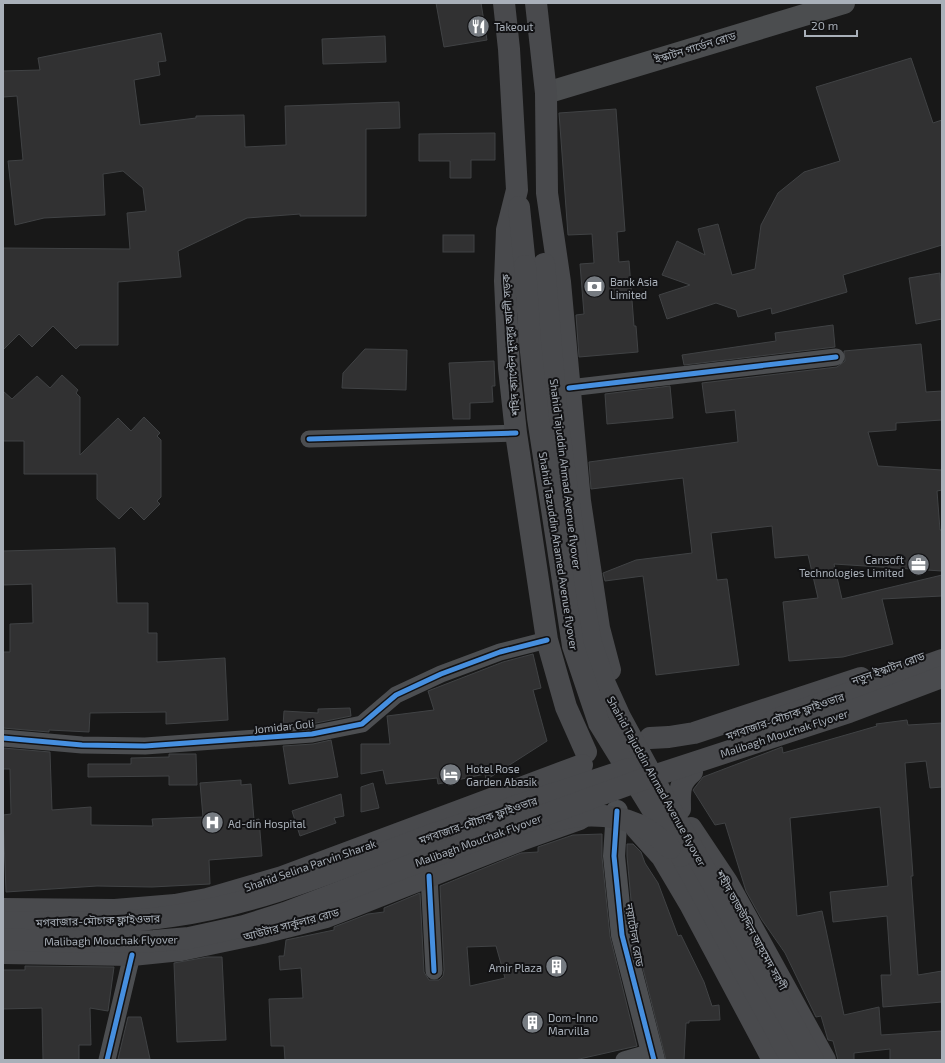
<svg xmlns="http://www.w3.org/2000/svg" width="945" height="1063" viewBox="0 0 945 1063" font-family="'Exo 2','Noto Sans Bengali',sans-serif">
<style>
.building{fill:#313132;stroke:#404244;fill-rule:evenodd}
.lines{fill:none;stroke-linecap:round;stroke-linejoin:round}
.minor{stroke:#4c4e51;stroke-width:17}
.tertiary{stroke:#4c4e51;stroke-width:22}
.secondary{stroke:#4b4d4f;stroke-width:22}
.primary{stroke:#494a4d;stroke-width:22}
.primary-bridge{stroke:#494a4d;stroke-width:22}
.cycleway-casing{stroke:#121214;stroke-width:8}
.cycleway{stroke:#468fdf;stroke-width:5}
.labels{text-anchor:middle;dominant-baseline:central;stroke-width:4;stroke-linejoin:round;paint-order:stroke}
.poi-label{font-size:11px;fill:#a9b0b9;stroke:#121214;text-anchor:start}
.street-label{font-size:11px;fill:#a9b0b9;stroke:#121214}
</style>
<rect width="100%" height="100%" fill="#181818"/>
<g class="building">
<path d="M436,3H481L487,40L444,47Z"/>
<path d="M161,33L166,61L158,62L160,75L134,80L140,125L196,118V116L244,115L245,147L286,145L285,106L399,102L400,128L366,129V216H300V214L247,218L178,251L181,277L118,282V345H80L76,349L53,326L32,347L19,334L3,350V248L130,249L127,213L146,211L143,188L123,171L103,174L105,215L44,218L15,225L8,161L23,160L17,96L3,97V71L40,70L38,58Z"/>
<path d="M385,36L386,62L323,64L322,39Z"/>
<path d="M911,58L933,123L942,120V245L843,275L847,292L772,314L771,308L738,317L736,310L716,303L667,319L659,295L690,285L662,275L677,241L705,255L698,229L718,224L732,275L755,269L761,225L778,193L804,172L840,161L816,87Z"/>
<path d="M616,109L625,231L617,232L619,262L629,261L634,326H636L638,352L579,357L576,315L584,314L580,264L594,263L592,234L568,235L559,113Z"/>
<path d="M495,133V160H471V178H450V161H419V134Z"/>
<rect x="443" y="235" width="31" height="17"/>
<path d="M940,273L942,319L916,324L909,278Z"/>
<path d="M833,325L835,347L684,365L682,355L776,341L775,333Z"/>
<path d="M921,344L926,392L942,391V420L896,423V430L868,432L878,466L942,470V490L937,491L940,530H942V571L834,564L842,599L942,575V596L882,599L893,644L843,657L789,661L783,602L818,598L808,555L775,558L772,526L711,533L717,580L727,579L739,665L656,675L643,576L605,581L603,573L636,560L692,553L683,478L591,489L589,462L738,442L735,410L706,413L702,383L837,367L845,361L844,351Z"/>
<path d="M365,349L407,350L406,390L342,388L343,373Z"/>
<path d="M494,361L495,386H492L493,402L470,403V419H453L449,363Z"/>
<path d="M62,375L78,390L76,393L80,397V455L118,418L131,431L144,417L160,433L157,436L161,440V497L157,501L160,504L144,520L131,507L119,519L97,499V474H24V441H3V391L12,399L37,376L50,388Z"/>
<path d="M670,386L673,418L607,424L605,394Z"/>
<path d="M115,548L117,603H148V633H157V662L225,658L228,720L166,724V712L90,713L89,732L49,730V732L3,728V652H10V624L33,623L32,584L3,585V551Z"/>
<path d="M533,654L541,688L533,690L547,741L486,780L485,774L438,784L437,778L386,784L383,770L361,774V744H390L387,716L434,710L428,691L503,662Z"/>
<path d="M350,708L351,716L311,724L283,726L284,711L318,713V709Z"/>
<path d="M907,720L908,725L942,723V787L930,788L926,761L905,763L913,876H911L918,975L942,971V1002L883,1007L881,975H891L887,916L833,922L830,892L888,886L880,807L790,818L797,916L822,911L844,1015L879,1007L881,1035L942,1031V1060H890V1049L854,1053V1060H838L833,1041L828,1040L821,1016L816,1017L785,953L762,920L746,891L725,823L715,825L693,790L703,777L782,747L783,753L877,726L876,724Z"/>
<path d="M331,740L338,777L289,784L283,746L313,744Z"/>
<path d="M3,748L50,752L52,810L91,807V825L153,826L152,819L203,817L200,783L241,780V785L251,784L254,820L259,819L262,856L209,860L210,884L152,887L97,886L6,892L3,815L11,814L10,769H3Z"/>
<path d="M169,754H196L197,785H169V776L88,777V764H131V758L169,757Z"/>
<path d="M373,783L379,808L361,812V787Z"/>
<path d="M341,794L344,816L334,818L336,823L300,836L292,811Z"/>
<path d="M602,834V857L610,936L637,1046L575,1060H285L284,1046H271L269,999L303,998L301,968L280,970L279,956H284L286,940L334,930V927L368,914L384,912V908L420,893L424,972L429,980H439L443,976L444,970L440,886L521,853L538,852V847L573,835ZM496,946L505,978L470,986L467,947Z"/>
<path d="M627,844H633L641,852L645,863L658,883L678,936L681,935L704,982L712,1006L719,1005L720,1020L689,1021V1023H686L684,1060H666L634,933L627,856Z"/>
<path d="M207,957H222L226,1040L177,1042L174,963Z"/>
<path d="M25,966L114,967L108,1011L90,1008L91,1045H79V1060H43L42,1008L3,1009V970H25Z"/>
<path d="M128,1017H141L150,1059H118Z"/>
</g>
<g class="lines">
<g class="minor">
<path d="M569,388L836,357"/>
<path d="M309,439L516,433"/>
<path d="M3,738L82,745L145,746L312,734L362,724L396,695L441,674L500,652L547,640"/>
<path d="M429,876L434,971"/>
<path d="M107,1060L132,955"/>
<path d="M624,1060L652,1052"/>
</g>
<path class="tertiary" d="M617,811L614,856L622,935L654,1060"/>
<path class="secondary" d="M546,93L844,3"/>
<g class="primary">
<path d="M504,3L509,49L517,190L507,230L505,281L509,368L516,433L547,640L566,707L586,752"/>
<path d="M536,3L546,93L547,193L560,282L580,501L599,628L610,670"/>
<path d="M519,207L525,266"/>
<path d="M650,738L669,737L694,733L861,678"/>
<path d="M680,809C680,793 678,783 692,772"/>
<path d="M636,828L662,857L691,906L773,1060"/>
<path d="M691,828L727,882L825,1060"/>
<path d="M682,857L792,1060"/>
<path d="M3,909L115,910L175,905L207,899L282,877L582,765"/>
<path d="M3,953L132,955L181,950L262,933L326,917L521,840L580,819"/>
</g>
<g class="primary-bridge">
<path d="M544,264L557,417L579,576L591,643L605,684L620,717L664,798L813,1060"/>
<path d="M525,266L530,342L538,418L573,646L599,723L681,856"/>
<path d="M774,720L942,660"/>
<path d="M558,820C587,812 622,814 648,830C656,835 663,842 670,848"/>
<path d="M3,922C59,923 117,925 173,916C264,903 348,865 434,834C499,811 564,791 629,769"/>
<path d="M3,939L70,942L154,941L189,938L244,926L285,913L492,834L641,780L849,712L942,677"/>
</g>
<defs>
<g id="cycleway">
<path d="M569,388L836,357"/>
<path d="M309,439L516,433"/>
<path d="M3,738L82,745L145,746L312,734L362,724L396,695L441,674L500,652L547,640"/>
<path d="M617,811L614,856L622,935L654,1060"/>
<path d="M429,876L434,971"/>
<path d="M107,1060L132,955"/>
</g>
</defs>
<use href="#cycleway" class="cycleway-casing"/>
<use href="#cycleway" class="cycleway"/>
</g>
<defs>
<symbol id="restaurant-disc" viewBox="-11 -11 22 22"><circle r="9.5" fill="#767b81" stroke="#121214"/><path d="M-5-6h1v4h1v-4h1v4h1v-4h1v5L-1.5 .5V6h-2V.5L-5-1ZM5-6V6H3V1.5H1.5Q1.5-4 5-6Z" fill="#fff"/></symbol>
<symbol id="bank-disc" viewBox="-11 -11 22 22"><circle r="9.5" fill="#767b81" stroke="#121214"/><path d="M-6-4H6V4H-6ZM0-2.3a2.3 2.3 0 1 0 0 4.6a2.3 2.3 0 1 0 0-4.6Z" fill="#fff"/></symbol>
<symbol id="office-disc" viewBox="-11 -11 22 22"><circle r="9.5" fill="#767b81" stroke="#121214"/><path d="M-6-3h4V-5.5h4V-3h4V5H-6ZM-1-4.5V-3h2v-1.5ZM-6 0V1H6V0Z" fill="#fff"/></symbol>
<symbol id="hotel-disc" viewBox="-11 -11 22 22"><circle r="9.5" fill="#767b81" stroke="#121214"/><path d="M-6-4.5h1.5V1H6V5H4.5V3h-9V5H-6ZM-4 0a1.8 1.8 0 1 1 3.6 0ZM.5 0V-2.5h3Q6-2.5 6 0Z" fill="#fff"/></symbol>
<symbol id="hospital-disc" viewBox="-11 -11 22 22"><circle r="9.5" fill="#767b81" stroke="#121214"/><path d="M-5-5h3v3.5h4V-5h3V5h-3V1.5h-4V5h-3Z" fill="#fff"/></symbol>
<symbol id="building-disc" viewBox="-11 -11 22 22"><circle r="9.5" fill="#767b81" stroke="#121214"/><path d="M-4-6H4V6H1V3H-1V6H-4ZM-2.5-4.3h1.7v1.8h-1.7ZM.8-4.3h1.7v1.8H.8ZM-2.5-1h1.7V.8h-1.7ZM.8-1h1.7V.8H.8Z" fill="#fff"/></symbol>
</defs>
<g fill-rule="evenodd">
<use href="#restaurant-disc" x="466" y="14" width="25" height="25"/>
<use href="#bank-disc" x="582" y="274" width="25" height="25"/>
<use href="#office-disc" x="906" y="552" width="25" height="25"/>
<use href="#hotel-disc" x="438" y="762" width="25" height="25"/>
<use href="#hospital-disc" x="200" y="810" width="25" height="25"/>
<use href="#building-disc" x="544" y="954" width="25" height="25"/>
<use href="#building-disc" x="520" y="1010" width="25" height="25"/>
</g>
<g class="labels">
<g class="poi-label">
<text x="494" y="26">Takeout</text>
<text x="610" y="281">Bank Asia<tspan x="610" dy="13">Limited</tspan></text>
<text x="904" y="559" text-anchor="end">Cansoft<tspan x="904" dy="13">Technologies Limited</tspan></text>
<text x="466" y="768">Hotel Rose<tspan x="466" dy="13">Garden Abasik</tspan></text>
<text x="228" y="823">Ad-din Hospital</text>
<text x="542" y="967" text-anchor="end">Amir Plaza</text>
<text x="548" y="1017">Dom-Inno<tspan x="548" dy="13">Marvilla</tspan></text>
</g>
<g class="street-label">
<text transform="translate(695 47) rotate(-17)">ইস্কাটন গার্ডেন রোড</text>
<text transform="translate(510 345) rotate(-94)">শহিদ ক্যাপ্টেন মুনসুর আলী সড়ক</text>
<text transform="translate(566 474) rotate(83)">Shahid Tajuddin Ahmad Avenue flyover</text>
<text transform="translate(559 551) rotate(81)">Shahid Tazuddin Ahamed Avenue flyover</text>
<text transform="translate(888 668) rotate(-20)">নতুন ইস্কাটন রোড</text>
<text transform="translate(785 716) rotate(-19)">মগবাজার-মৌচাক ফ্লাইওভার</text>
<text transform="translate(284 726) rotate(-6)">Jomidar Goli</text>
<text transform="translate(784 733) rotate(-18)">Malibagh Mouchak Flyover</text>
<text transform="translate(657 781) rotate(61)">Shahid Tajuddin Ahmad Avenue flyover</text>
<text transform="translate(478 820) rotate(-19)">মগবাজার-মৌচাক ফ্লাইওভার</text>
<text transform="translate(478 840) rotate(-20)">Malibagh Mouchak Flyover</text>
<text transform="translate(310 865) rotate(-19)">Shahid Selina Parvin Sharak</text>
<text transform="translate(98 920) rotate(-2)">মগবাজার-মৌচাক ফ্লাইওভার</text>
<text transform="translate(291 924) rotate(-15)">আউটার সার্কুলার রোড</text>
<text transform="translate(752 930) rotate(61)">শহীদ তাজউদ্দিন আহমেদ সরণী</text>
<text transform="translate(635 935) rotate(80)">নয়াটোলা রোড</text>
<text transform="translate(111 940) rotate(-1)">Malibagh Mouchak Flyover</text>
</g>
</g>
<rect width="945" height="1063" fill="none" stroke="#a9b0b9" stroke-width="8"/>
<path d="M805 30v6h52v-6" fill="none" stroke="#a9b0b9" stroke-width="2"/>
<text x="811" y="30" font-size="12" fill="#a9b0b9" stroke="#121214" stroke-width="3" paint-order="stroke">20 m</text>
</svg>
